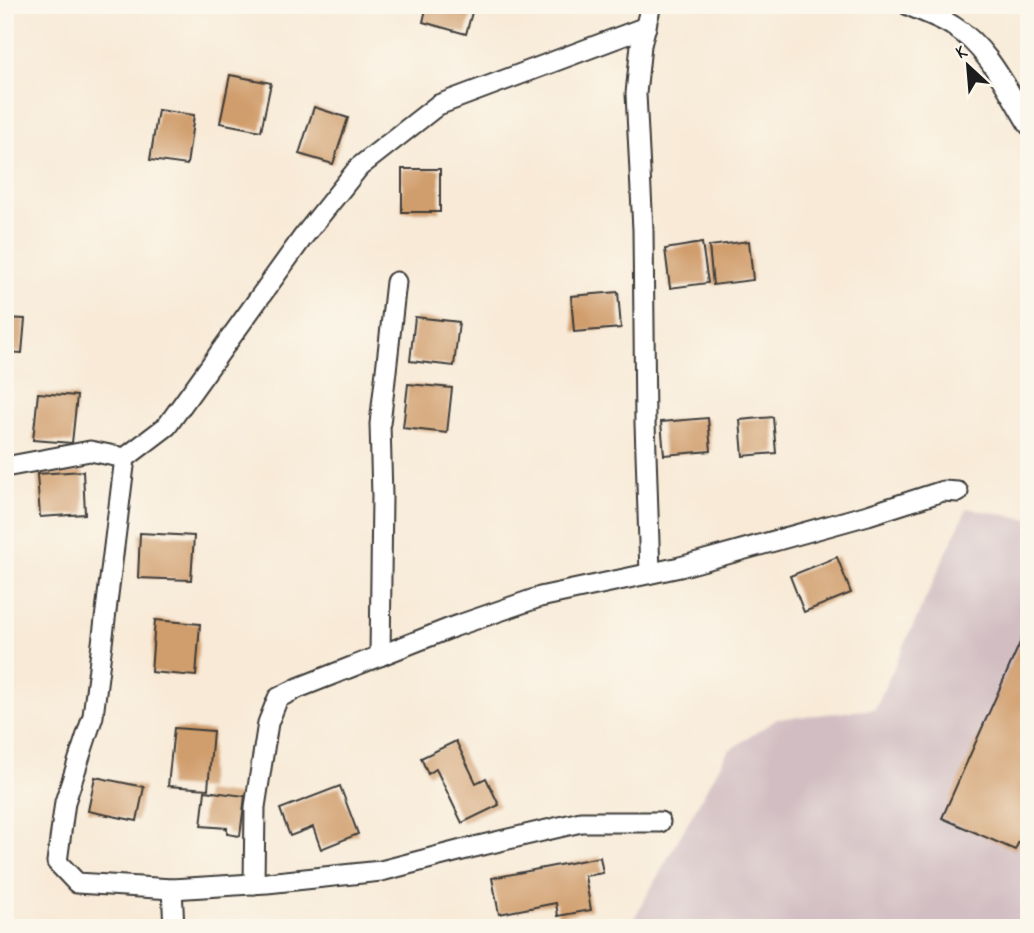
<svg xmlns="http://www.w3.org/2000/svg" width="1034" height="933" viewBox="0 0 1034 933" font-family="'Indie Flower',sans-serif">
<style>
.industrial{fill:#d2bec2}
.building{fill:#d09d6c}
.lines{fill:none;stroke-linecap:round;stroke-linejoin:round}
.minor-casing{stroke:#3d3b38;stroke-width:23}
.minor{stroke:#fff;stroke-width:19}
</style>
<rect width="100%" height="100%" fill="#fbf7ec"/>
<filter id="ink" filterUnits="userSpaceOnUse"><feTurbulence type="fractalNoise" baseFrequency=".0143" numOctaves="2"/><feDisplacementMap in="SourceGraphic" scale="14" xChannelSelector="R" yChannelSelector="G"/><feConvolveMatrix kernelMatrix="1 2 1 2 8 2 1 2 1" color-interpolation-filters="sRGB"/></filter>
<filter id="wash" filterUnits="userSpaceOnUse"><feTurbulence type="fractalNoise" baseFrequency=".00686" numOctaves="4" result="noise"/><feDisplacementMap in="SourceGraphic" scale="28" xChannelSelector="R" yChannelSelector="G"/><feGaussianBlur stdDeviation="1.57" result="paint"/><feColorMatrix in="noise" values="0 0 0 0 0 0 0 0 0 0 0 0 0 0 0 0 0 1.4 0 .05"/><feComposite in="paint" operator="in"/></filter>
<g filter="url(#wash)">
<rect width="100%" height="100%" fill="#f8ead7"/>
<path class="industrial" d="M967,508L1029,519V928H634L632,922L728,751L777,719L875,709Z"/>
<g id="blocks">
<g class="building">
<path d="M427,5H474L466,34L423,22Z"/>
<path d="M230,75L271,83L261,131L220,123Z"/>
<path d="M314,107L348,118L333,164L299,154Z"/>
<path d="M158,110L194,115L187,165L150,160Z"/>
<rect x="402" y="169" width="38" height="43"/>
<path d="M749,241L753,280L713,285L709,246Z"/>
<path d="M702,243L708,283L670,288L665,249Z"/>
<path d="M618,292L621,328L574,332L571,296Z"/>
<path d="M415,317L459,322L454,366L410,361Z"/>
<path d="M5,318L25,319L22,353L5,352Z"/>
<path d="M408,384L452,388L447,433L403,428Z"/>
<path d="M38,393L77,396L72,443L33,440Z"/>
<path d="M773,417L776,453L743,456L740,420Z"/>
<path d="M708,418L711,451L664,455L661,422Z"/>
<path d="M83,471L85,514L40,517L37,474Z"/>
<path d="M140,533L194,536L191,580L138,578Z"/>
<path d="M837,557L851,593L804,612L790,576Z"/>
<path d="M155,620L200,624L196,676L151,672Z"/>
<path d="M1023,636L1029,639V820L1015,850L942,818Z"/>
<path d="M174,728L213,731L208,789L168,786Z"/>
<path d="M456,741L476,783L486,778L499,805L462,823L436,769L428,774L421,758Z"/>
<path d="M95,777L144,787L137,821L88,811Z"/>
<path d="M340,786L358,834L321,849L313,827L290,836L280,809Z"/>
<path d="M205,791L245,796L240,836L227,834V828L201,826Z"/>
<path d="M600,857L603,873L585,876L591,910L558,916L556,903L499,914L492,878Z"/>
</g>
</g>
</g>
<g filter="url(#ink)">
<use href="#blocks" fill-opacity="0" stroke="#3d3b38" stroke-width="2"/>
<g class="lines">
<defs>
<g id="minor">
<path d="M908,5C923,12 939,17 953,26C988,47 1008,91 1029,125"/>
<path d="M646,27L438,105L359,167L303,237L167,426L125,458L93,716L65,802L57,862L77,883L172,889L267,883L381,871L470,848L581,822H660"/>
<path d="M5,467L90,451L125,458"/>
<path d="M650,573L645,423L643,230L636,94L641,45L651,5"/>
<path d="M380,656L382,496L380,424L396,282"/>
<path d="M254,884L255,807L268,723L278,698L298,688L453,627L540,597L680,567L868,515L943,491L958,492"/>
<path d="M172,889L174,928"/>
</g>
</defs>
<use href="#minor" class="minor-casing"/>
<use href="#minor" class="minor"/>
</g>
</g>
<rect width="1034" height="933" fill="none" stroke="#fbf7ec" stroke-width="28"/>
<g transform="translate(968 66) rotate(334)" stroke="#fbf7ec" stroke-width="5" paint-order="stroke">
<path d="M0-5L12 26L0 18L-12 26Z" fill="#1c1c1c"/>
<text y="-10" font-size="19" font-weight="bold" text-anchor="middle" fill="#1c1c1c">K</text>
</g>
</svg>
